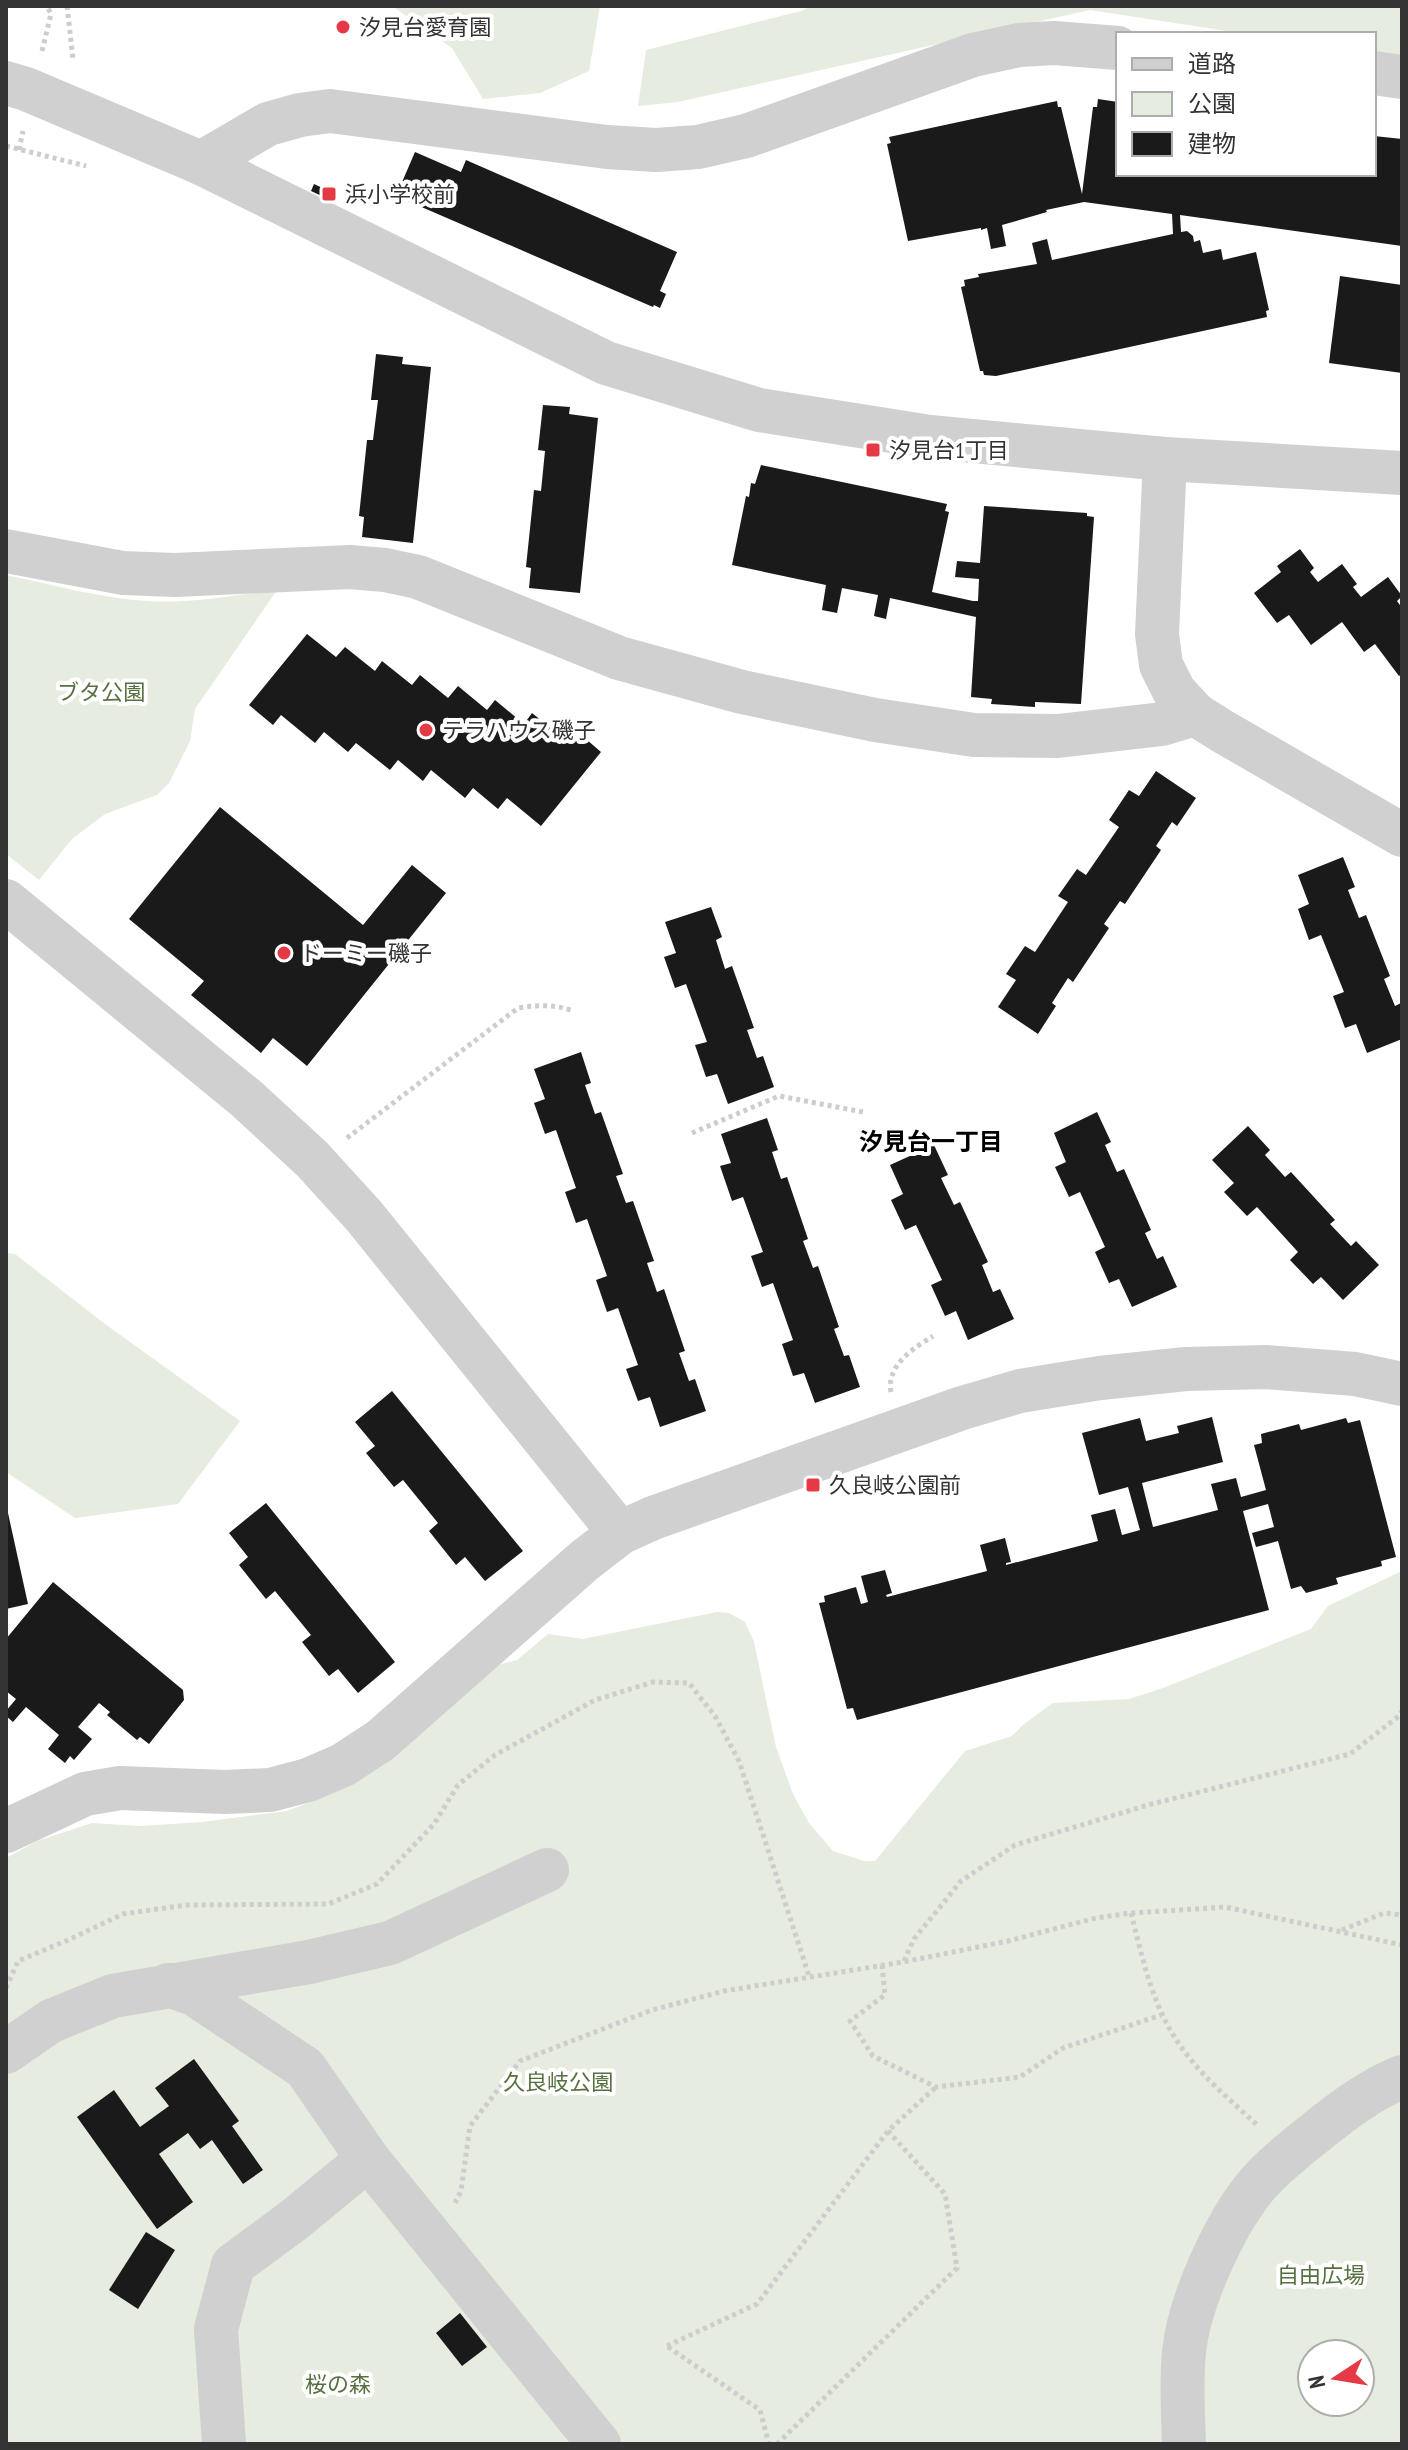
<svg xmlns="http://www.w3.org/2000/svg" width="1408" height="2450" viewBox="0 0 1408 2450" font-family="'PT Sans Narrow','Noto Sans JP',sans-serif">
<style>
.green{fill:#e6ecdf;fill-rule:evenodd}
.building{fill:#1a1a1a}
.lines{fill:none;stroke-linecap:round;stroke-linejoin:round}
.path{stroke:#cdcdcd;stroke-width:5;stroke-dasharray:4 4;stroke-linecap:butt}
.minor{stroke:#d0d0d0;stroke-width:44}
.poi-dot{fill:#e63946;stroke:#fff;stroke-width:3}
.labels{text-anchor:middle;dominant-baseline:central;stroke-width:8;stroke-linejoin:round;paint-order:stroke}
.poi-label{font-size:22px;fill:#333;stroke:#fff;text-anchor:start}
.park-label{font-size:22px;fill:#56703f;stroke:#fff}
.neighbourhood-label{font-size:24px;font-weight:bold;fill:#000;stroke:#fff}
</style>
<rect width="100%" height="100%" fill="#fff"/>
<g class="green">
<path d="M392,6H600L589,71L540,93L483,99L452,48Z"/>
<path d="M812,6H1402V58L1374,54V34H1246L1090,10L678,102L638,106L646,50L801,11Z"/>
<path d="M6,575C53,585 100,598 147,601C190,604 235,595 277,590L195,709L190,741L169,783L157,795L105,814L72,839L39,880L6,854Z"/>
<path d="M6,1253L15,1254L105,1324L240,1421L178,1504L75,1518L6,1472Z"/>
<path d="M1402,1571V2444H6V1858L37,1841L92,1823L140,1826L202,1822L287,1811L331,1794L489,1667L517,1660L548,1634L583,1639L717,1612L729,1613L745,1622L754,1642L776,1747L793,1794L809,1823L833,1851L864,1861H875L965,1751L1012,1736L1024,1724L1053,1703L1129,1699L1163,1688L1311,1629L1328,1606ZM1312,2354H1360V2402H1312Z"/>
</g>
<g class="building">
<path d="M1098,99L1118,102V174H1374V136L1402,139V246L1180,215L1181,232L1187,231L1193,236L1194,242L1200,240L1203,253L1221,249L1223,260L1256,252L1269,310L1266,311L1267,317L996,376L984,375L983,371H980L961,287L965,286L964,280L979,277L978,274L1037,264L1032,243L1047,239L1052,260L1173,234L1172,214L1084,202L1046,210L1047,212L1002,225L1006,246L991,249L987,228L981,230V228L908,241L887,144L891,143L889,137L1057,101L1058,107H1061L1082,194L1093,107H1097Z"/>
<path d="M415,152L461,172L466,160L677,252L660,291L666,294L660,308L654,305L653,307L396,196Z"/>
<path d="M314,184L331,192L328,199L311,191Z"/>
<path d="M1340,276L1402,285V373L1329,363Z"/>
<path d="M376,354L403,357L402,364L431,367L413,543L362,537L364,517L359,516L367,440H373L378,400H371Z"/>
<path d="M543,405L570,407L569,414L598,418L580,593L529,588L531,568L526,567L534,490L541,491L545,451L538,450Z"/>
<path d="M761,465L947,504L945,511L949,512L932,592L973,601H978L979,579L955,577L957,561L980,563L984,506L1087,513V516L1094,517L1081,704L1035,702V707L991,704L992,699L971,697L976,617L890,598L886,619L874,616L878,595L842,588L837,613L822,610L826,585L732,565L746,496L749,497L751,483L755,484Z"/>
<path d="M1300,549L1314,568L1310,572L1318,582L1342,564L1357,584L1353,587L1361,597L1388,577L1402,596L1397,601L1402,608V674L1399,676L1375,644L1364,652L1342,622L1311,645L1289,615L1277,623L1254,593L1281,572L1277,566Z"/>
<path d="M307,634L336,657L345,647L375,671L382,661L412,685L420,675L448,698L458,686L487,710L495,700L524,724L532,713L563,738L572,727L601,752L541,826L507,798L498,809L473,788L465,798L431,770L423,781L398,760L390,770L356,743L348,752L324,732L315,743L281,715L273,725L249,705Z"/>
<path d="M1156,771L1196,798L1177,826L1172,822L1156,846L1161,850L1125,904L1120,901L1104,924L1109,928L1073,982L1068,978L1052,1003L1056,1006L1038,1034L998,1007L1016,980L1006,974L1025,946L1035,952L1068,902L1058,896L1077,869L1086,875L1119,827L1109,820L1129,790L1139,796Z"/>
<path d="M220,807L363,925L412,865L446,893L307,1066L273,1038L261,1053L191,995L204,981L129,919Z"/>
<path d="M1343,857L1355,887L1348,890L1359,918L1366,915L1390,976L1384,979L1395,1006L1401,1003L1402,1006V1039L1367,1053L1356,1024L1345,1028L1333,996L1344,992L1321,935L1309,940L1298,909L1309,904L1298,875Z"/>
<path d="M711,907L722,937L716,940L725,969L732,966L754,1028L747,1030L757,1058L763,1056L774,1087L728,1104L717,1074L706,1077L695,1045L707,1042L686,984L675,988L664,957L676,953L665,922Z"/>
<path d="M581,1052L591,1083L585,1085L595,1114L601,1112L623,1174L616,1176L626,1203L633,1201L654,1261L647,1263L657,1292L664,1289L685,1351L679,1353L689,1381L695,1379L706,1411L660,1427L650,1397L638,1401L626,1369L638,1365L618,1308L607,1312L596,1280L607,1276L587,1219L576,1223L565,1192L576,1188L556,1130L545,1134L534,1103L545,1099L534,1069Z"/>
<path d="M1097,1112L1111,1142L1105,1145L1117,1172L1124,1169L1151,1230L1145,1233L1157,1259L1163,1256L1177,1287L1132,1307L1119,1279L1109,1283L1095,1252L1105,1247L1080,1192L1069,1197L1055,1167L1066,1162L1054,1133Z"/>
<path d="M767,1118L778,1150L772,1152L781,1179L787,1177L808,1239L803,1241L813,1268L818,1266L839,1327L834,1329L844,1356L849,1355L860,1387L815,1403L804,1373L793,1376L782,1344L793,1340L773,1283L762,1287L751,1256L763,1252L743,1197L732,1201L720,1166L731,1163L721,1134Z"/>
<path d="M1248,1126L1270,1150L1265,1155L1285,1177L1291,1172L1335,1220L1330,1224L1351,1246L1356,1241L1379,1265L1343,1300L1321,1277L1313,1284L1290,1260L1298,1252L1257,1207L1247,1216L1224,1192L1234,1183L1212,1160Z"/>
<path d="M934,1145L948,1175L941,1178L954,1205L960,1202L988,1262L982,1265L993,1292L1000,1289L1014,1319L968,1340L956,1311L945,1316L931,1285L942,1280L916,1225L905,1230L891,1200L903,1194L890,1165Z"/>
<path d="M392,1391L523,1551L485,1581L465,1557L456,1565L429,1531L438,1523L403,1480L394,1487L366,1453L375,1446L355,1422Z"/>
<path d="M1212,1417L1223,1462L1142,1483L1153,1527L1218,1510L1211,1484L1236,1478L1241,1497L1266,1490L1254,1445L1262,1443L1261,1434L1299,1424L1301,1430L1346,1418L1348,1423L1360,1420L1396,1557L1381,1561L1382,1566L1336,1578L1338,1584L1306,1593L1301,1586L1291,1589L1278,1541L1256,1547L1252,1533L1274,1527L1268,1504L1243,1511L1269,1610L857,1720L853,1708L847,1709L819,1603L825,1602L824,1596L856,1587L861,1604L868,1602L861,1576L885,1570L892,1593L886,1595L887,1597L987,1571L980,1545L1005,1538L1011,1562L1006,1563V1565L1098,1541L1091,1515L1115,1509L1122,1535L1140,1530L1128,1487L1099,1495L1082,1433L1140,1418L1146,1441L1179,1433L1177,1426Z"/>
<path d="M266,1503L395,1662L358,1693L338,1669L329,1676L302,1642L311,1635L275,1591L266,1599L239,1565L248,1557L229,1533Z"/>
<path d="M6,1504L28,1604L6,1609Z"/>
<path d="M53,1582L183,1690L184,1700L149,1744L140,1737L137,1740L107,1715L110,1712L99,1703L78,1727L92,1739L74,1760L70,1756L65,1763L48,1749L59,1735L26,1707L13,1722L6,1716V1711L16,1699L6,1691V1639Z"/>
<path d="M194,2059L239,2121L232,2126L263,2170L243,2184L212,2140L200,2149L188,2133L159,2154L193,2202L157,2229L77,2117L114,2090L140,2127L169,2106L155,2088Z"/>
<path d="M146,2232L175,2250L138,2309L109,2290Z"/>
<path d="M460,2313L487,2347L462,2366L436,2333Z"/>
</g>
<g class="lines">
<g class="path">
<path d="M67,6L73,59"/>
<path d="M42,51L51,14L47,6"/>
<path d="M6,146L86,166"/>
<path d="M19,150L23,131"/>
<path d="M692,1133L779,1096L863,1112"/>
<path d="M347,1138L518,1008C538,1005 554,1004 573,1011"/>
<path d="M891,1392C886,1365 914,1348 933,1336"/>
<path d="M1131,1913C1144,1964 1154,2014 1188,2056C1208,2082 1235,2104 1258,2126"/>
<path d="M1342,1930L1384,1913L1402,1915"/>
<path d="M904,1961L914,1939L961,1881L1015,1845L1148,1805L1350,1754L1399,1716L1402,1711"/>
<path d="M882,1965L885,1995L850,2021L873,2056L936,2087L1020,2077L1063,2048L1161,2015"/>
<path d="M6,1988L18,1961L68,1940L123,1914L186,1905L328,1904L377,1884L434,1824L458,1785L495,1755L595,1700L653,1682L689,1683L715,1716L739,1761L809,1976"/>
<path d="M455,2203L461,2191L470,2126L520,2061L652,2010L724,1991L903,1962L1008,1941L1096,1918L1131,1913L1225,1907L1402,1945"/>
<path d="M667,2346L757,2304L888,2131L936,2087"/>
<path d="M668,2347L760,2410L769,2444"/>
<path d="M777,2444L957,2268L945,2194L888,2131"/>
</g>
<g class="minor">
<path d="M1374,73L1402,77"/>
<path d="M6,83L26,89L201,163L606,363L759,410L930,437L1165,459L1402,473"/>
<path d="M201,163L268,124L300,115L330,111L607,147L656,150L698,147L746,136L973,55L1019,45L1054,43L1118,48"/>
<path d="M1165,459L1157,634L1161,665L1174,691L1195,714L1222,731L1402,835"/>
<path d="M6,551L123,573L175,575L350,567L385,570L418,577L619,658L742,692L875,720L974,735L1058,736L1162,724L1195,714"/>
<path d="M6,901L247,1099L312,1159L364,1216L620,1533"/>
<path d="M6,1831L85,1794L120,1788L225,1792L270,1790L308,1780L343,1765L381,1740L585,1560L620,1533L653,1518L962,1408L1020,1391L1100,1378L1186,1369L1266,1367L1355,1374L1402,1384"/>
<path d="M168,1985L194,1994L305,2068L368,2159L599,2444"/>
<path d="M6,2052L51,2021L113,1996L309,1962L390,1943L547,1870"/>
<path d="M224,2444L216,2329L233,2265L294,2220L368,2159"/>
<path d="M1184,2444C1183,2414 1181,2383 1184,2352C1189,2302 1224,2225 1256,2186C1273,2166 1295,2149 1315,2133C1342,2111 1370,2090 1402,2077"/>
</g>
</g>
<g class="poi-dot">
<circle cx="343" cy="27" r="8"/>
<rect x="321" y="186" width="16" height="16" rx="4"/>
<rect x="865" y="442" width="16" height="16" rx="4"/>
<circle cx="426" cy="730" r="8"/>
<circle cx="284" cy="953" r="8"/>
<rect x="805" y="1477" width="16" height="16" rx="4"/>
</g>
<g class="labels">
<g class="poi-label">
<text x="359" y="27">汐見台愛育園</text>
<text x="345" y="194">浜小学校前</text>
<text x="889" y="450">汐見台1丁目</text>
<text x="442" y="730">テラハウス磯子</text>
<text x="300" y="953">ドーミー磯子</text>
<text x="829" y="1485">久良岐公園前</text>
</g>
<g class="park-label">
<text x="101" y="692">ブタ公園</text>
<text x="558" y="2082">久良岐公園</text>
<text x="1321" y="2275">自由広場</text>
<text x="338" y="2384">桜の森</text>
</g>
<g class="neighbourhood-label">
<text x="931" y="1141">汐見台一丁目</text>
</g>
</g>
<rect width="1408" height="2450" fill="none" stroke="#333333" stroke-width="16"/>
<rect x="1116" y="32" width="260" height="144" fill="#ffffff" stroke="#adadad" stroke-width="2"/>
<rect x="1132" y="58" width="40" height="12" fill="#d0d0d0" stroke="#adadad" stroke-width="2"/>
<text x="1188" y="72" font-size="24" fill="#333333">道路</text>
<rect x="1132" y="92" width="40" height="24" fill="#e6ecdf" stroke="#adadad" stroke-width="2"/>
<text x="1188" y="112" font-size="24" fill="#333333">公園</text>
<rect x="1132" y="132" width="40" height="24" fill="#1a1a1a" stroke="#adadad" stroke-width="2"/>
<text x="1188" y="152" font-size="24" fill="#333333">建物</text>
<g transform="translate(1336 2378) rotate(258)"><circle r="38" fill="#ffffff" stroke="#adadad" stroke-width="2"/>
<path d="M0-6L14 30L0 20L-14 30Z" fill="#e63946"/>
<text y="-12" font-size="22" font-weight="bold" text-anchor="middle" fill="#333333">N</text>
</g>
</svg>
